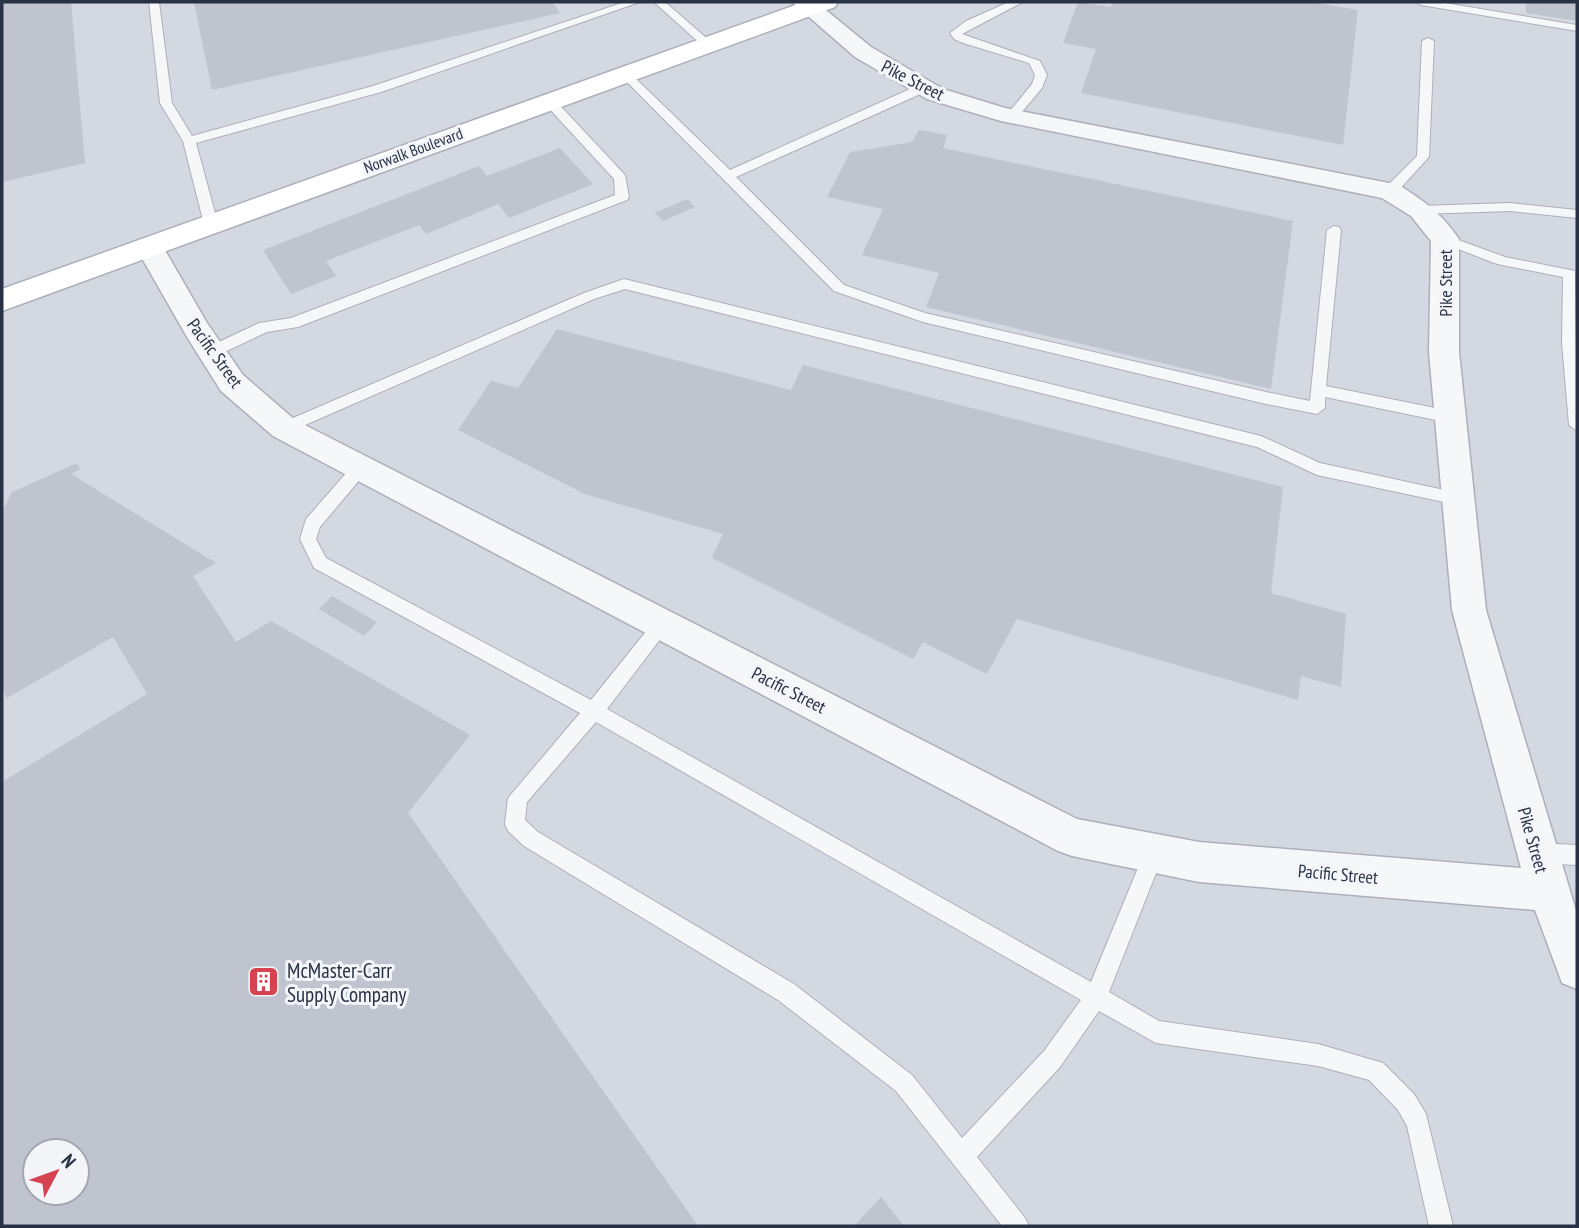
<svg xmlns="http://www.w3.org/2000/svg" width="1579" height="1228" viewBox="0 0 1579 1228" font-family="'PT Sans Narrow',sans-serif">
<style>
.built{fill:#d4d8e1;fill-rule:evenodd}
.building{fill:#bfc4cf;fill-rule:evenodd}
.lines{fill:none;stroke-linecap:round;stroke-linejoin:round}
.service-casing{stroke:#abb0ba;stroke-width:2}
.minor-casing{stroke:#abb0ba;stroke-width:3}
.secondary-casing{stroke:#abb0ba;stroke-width:3}
.service{fill:#f6f7f9;fill-rule:evenodd}
.minor{fill:#f6f7f9;fill-rule:evenodd}
.secondary{fill:#fff;fill-rule:evenodd}
.labels{text-anchor:middle;dominant-baseline:central;stroke-width:6;stroke-linejoin:round;paint-order:stroke}
.far-street-label{font-size:16px;fill:#293245;stroke:#f3f5f9}
.street-label{font-size:18px;fill:#293245;stroke:#f3f5f9}
.near-poi-label{font-size:21px;fill:#293245;stroke:#f3f5f9;text-anchor:start}
</style>
<rect width="100%" height="100%" fill="#e3e6ec"/>
<path class="built" d="M2,2H1577V1226H2ZM35,1151H77V1193H35Z"/>
<g class="building">
<path d="M2,2H71L85,163L2,182Z"/>
<path d="M194,2H553L560,13L212,90Z"/>
<path d="M1078,2L1111,7L1112,2H1312L1358,10L1343,145L1081,93L1096,49L1063,43Z"/>
<path d="M1526,2H1577V21L1526,13Z"/>
<path d="M919,130L947,135L943,148L1293,221L1271,389L926,307L939,273L862,255L883,209L827,197L850,152L912,142Z"/>
<path d="M560,148L593,184L509,218L498,204L426,234L419,225L326,261L336,276L291,294L263,250L479,166L487,176Z"/>
<path d="M687,199L695,207L663,221L655,213Z"/>
<path d="M557,329L791,390L803,365L1283,487L1271,593L1346,614L1341,687L1301,676L1298,700L1017,619L987,674L923,642L913,659L712,558L723,534L585,494L458,430L491,381L518,388Z"/>
<path d="M77,463L80,469L71,474L216,563L193,576L236,642L271,621L470,735L408,813L698,1226H2V782L147,694L113,637L7,698L2,687V512L12,492ZM35,1151H77V1193H35Z"/>
<path d="M332,596L377,622L364,636L319,609Z"/>
<path d="M881,1197L904,1226H854Z"/>
</g>
<g class="lines">
<defs>
<g id="service">
<path d="M149,2H159L172,103L192,136L373,86L625,2H640L381,92L196,143L218,224L211,228L204,224L183,141L160,103Z"/>
<path d="M654,2H665L711,42V46H703Z"/>
<path d="M1009,2H1023L962,34L1040,61L1047,75L1042,88L1016,119L1012,120L1006,116L1032,84L1035,75L1029,63L963,43L954,39L950,33L966,21Z"/>
<path d="M1416,2H1439L1577,25V31L1421,5Z"/>
<path d="M1428,38L1434,41L1429,157L1395,194H1385V188L1417,156L1422,41Z"/>
<path d="M625,70L629,72L730,170L919,85H927V91L736,177L844,285L925,313L1266,392L1310,401L1327,230L1334,226L1339,227L1341,230L1326,386L1450,411L1458,417L1450,423L1325,397V408L1317,414L1266,404L923,322L834,291L621,76L619,74Z"/>
<path d="M549,97L553,98L625,175L629,197L627,200L298,327L267,332L216,356H206L204,352L206,348L259,323L291,318L615,195L614,179L545,104L543,101Z"/>
<path d="M1510,203L1577,210V218L1510,211L1420,214L1413,210L1420,206Z"/>
<path d="M1445,235L1505,257L1575,271L1577,431L1569,425L1562,343L1563,277L1497,264L1440,242V236Z"/>
<path d="M624,279L1261,436L1320,463L1458,493L1464,494L1466,499L1464,504L1458,505L1317,475L1257,447L625,289L594,299L289,432H279L276,428L279,424L584,293Z"/>
<path d="M361,461L367,463L369,467L367,471L320,527L316,539L326,558L591,700L656,619L662,616L668,619L671,624L668,629L607,709L1091,982L1147,846L1154,843L1161,846L1164,853L1109,992L1159,1021L1318,1044L1383,1063L1414,1094L1426,1114L1453,1226H1429L1407,1126L1398,1110L1369,1080L1318,1066L1156,1043L1099,1011L1060,1067L977,1157L1025,1218L1029,1226H1002L896,1091L778,1000L524,846L508,831L505,824L508,798L580,713L314,568L300,539L306,519L355,463ZM596,722L1081,1000L1044,1051L962,1138L912,1075L794,984L538,832L525,820L527,802Z"/>
<path d="M1537,843L1577,845V865L1537,863L1530,860L1527,853L1530,846Z"/>
</g>
<path id="minor" d="M792,2H816L871,47L943,89L1005,108L1399,185C1423,200 1443,215 1459,239V352L1486,610L1577,914V989L1562,983L1535,910L1199,882L1072,856L1058,851L273,436L221,391L187,337L135,246L139,240L149,237L159,240L207,323L243,375L295,420L1077,819L1199,842L1521,868L1452,610L1429,352L1431,241L1411,216L1382,198L1001,121L927,99L855,57Z"/>
<path id="secondary" d="M804,2H838L835,7L2,311V289Z"/>
</defs>
<use href="#service" class="service-casing"/>
<use href="#minor" class="minor-casing"/>
<use href="#secondary" class="secondary-casing"/>
<use href="#service" class="service"/>
<use href="#minor" class="minor"/>
<use href="#secondary" class="secondary"/>
</g>
<defs>
<symbol id="building-square" viewBox="-11 -11 22 22"><rect x="-9" y="-9" width="18" height="18" rx="4" fill="#d6424f" stroke="#f3f5f9"/><path d="M-4-6H4V6H1V3H-1V6H-4ZM-2.5-4.3h1.7v1.8h-1.7ZM.8-4.3h1.7v1.8H.8ZM-2.5-1h1.7V.8h-1.7ZM.8-1h1.7V.8H.8Z" fill="#fff"/></symbol>
</defs>
<g fill-rule="evenodd">
<use href="#building-square" x="246" y="964" width="35" height="35"/>
</g>
<g class="labels">
<g class="far-street-label">
<text transform="translate(413 150) rotate(-20)">Norwalk Boulevard</text>
</g>
<g class="street-label">
<text transform="translate(913 80) rotate(27)">Pike Street</text>
<text transform="translate(1445 283) rotate(-90)">Pike Street</text>
<text transform="translate(215 353) rotate(54)">Pacific Street</text>
<text transform="translate(789 690) rotate(27)">Pacific Street</text>
<text transform="translate(1533 840) rotate(74)">Pike Street</text>
<text transform="translate(1338 874) rotate(5)">Pacific Street</text>
</g>
<g class="near-poi-label">
<text x="287" y="970">McMaster-Carr<tspan x="287" dy="24">Supply Company</tspan></text>
</g>
</g>
<rect width="1579" height="1228" fill="none" stroke="#293245" stroke-width="7"/>
<g transform="translate(56 1172) rotate(49)"><circle r="33" fill="#f3f5f9" stroke="#a2a7b1" stroke-width="2"/>
<path d="M0-5L12 26L0 18L-12 26Z" fill="#d6424f"/>
<text y="-10" font-size="19" font-weight="bold" text-anchor="middle" fill="#293245">N</text>
</g>
</svg>
